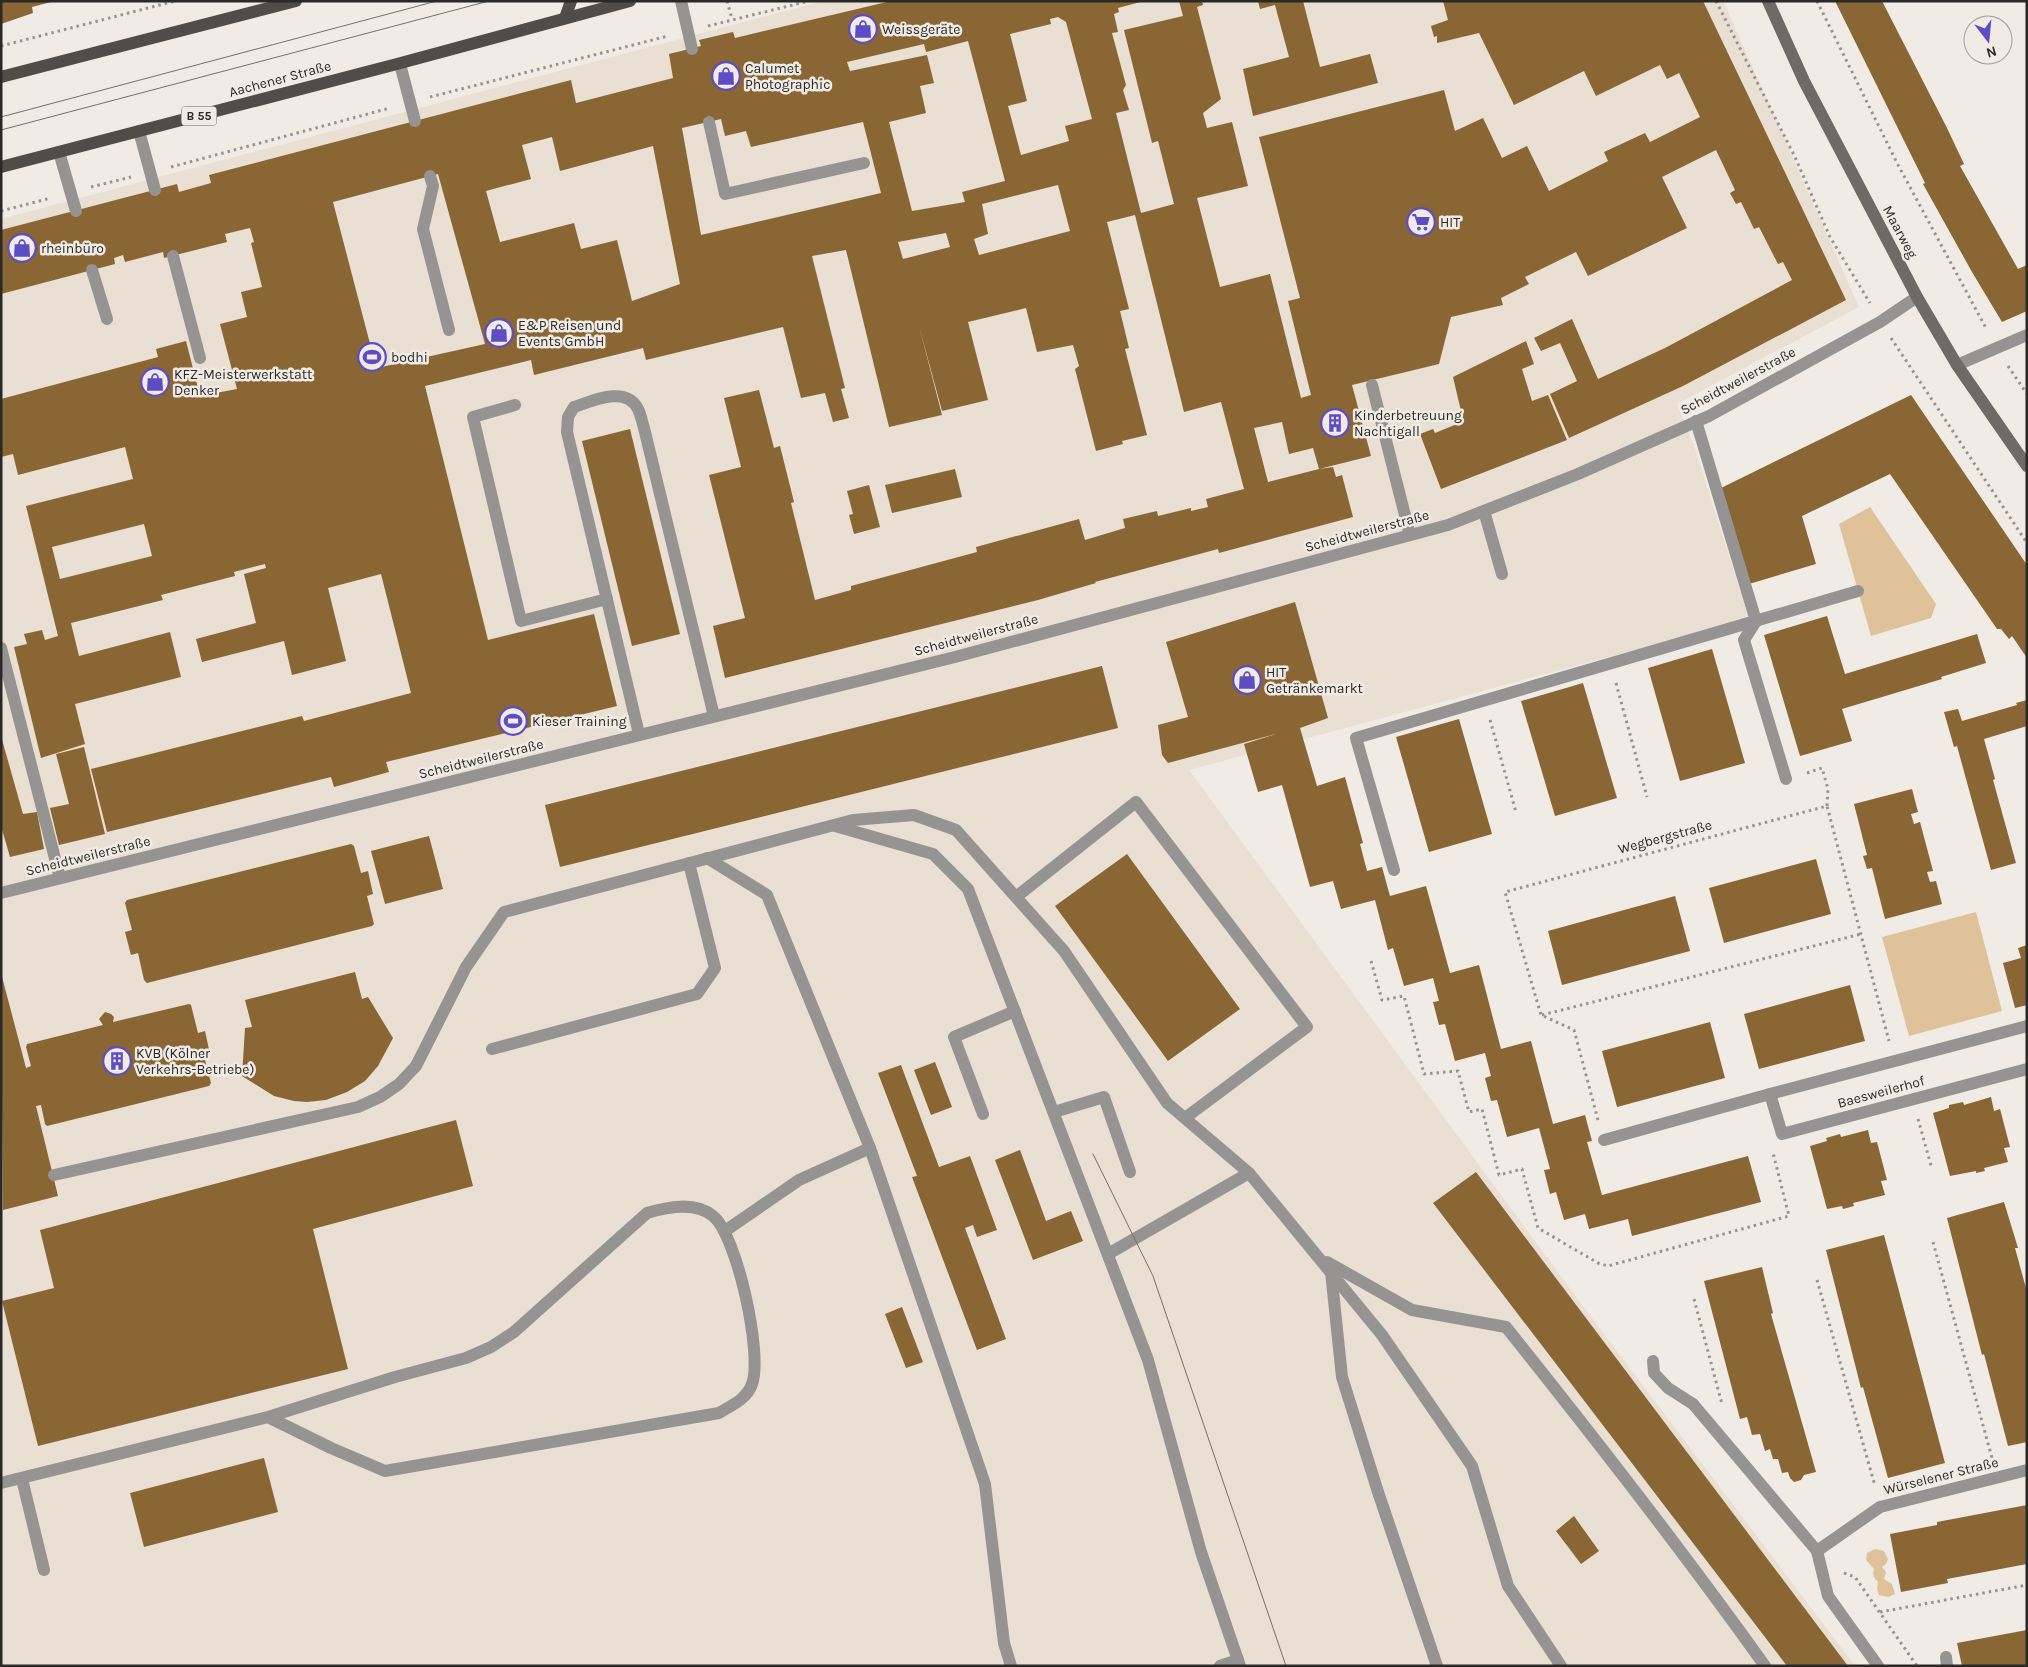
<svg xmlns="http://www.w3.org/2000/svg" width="2028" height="1667" viewBox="0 0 2028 1667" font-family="Karla,sans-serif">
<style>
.built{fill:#e9dfd3}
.green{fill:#e0c29a}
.building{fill:#896633;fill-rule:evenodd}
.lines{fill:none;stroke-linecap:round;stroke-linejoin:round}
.path{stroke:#97948f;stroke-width:3;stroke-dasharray:2.5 4;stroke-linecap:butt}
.service{stroke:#969492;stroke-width:12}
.minor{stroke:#969492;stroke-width:12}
.secondary{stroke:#6d6a67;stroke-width:12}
.primary{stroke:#504d49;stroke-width:12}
.tram{stroke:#74716d;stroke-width:1}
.labels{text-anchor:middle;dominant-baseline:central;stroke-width:5;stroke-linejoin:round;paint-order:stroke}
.shield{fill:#f0ebe5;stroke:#666360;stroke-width:1}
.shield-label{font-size:12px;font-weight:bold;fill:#2b2927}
.poi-label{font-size:14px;fill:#2b2927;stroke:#f0ebe5;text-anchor:start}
.street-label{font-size:14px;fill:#2b2927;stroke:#f0ebe5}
</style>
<rect width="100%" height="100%" fill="#f0ebe5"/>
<path class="built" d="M823,1H1723L1859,307L1677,404L1694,446L1749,619L1189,770L1573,1293L1855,1666H1V219Z"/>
<g class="green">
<path d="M1870,507L1936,604L1931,618L1871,636L1839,524Z"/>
<path d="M1976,912L2002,1011L1909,1036L1882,937Z"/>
<path d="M1875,1549L1884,1551L1888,1559L1886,1564L1882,1567L1886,1572L1884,1579L1892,1584L1895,1594L1888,1597L1879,1595L1877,1589L1878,1582C1874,1578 1872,1575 1874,1569L1866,1560L1867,1553Z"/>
</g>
<g class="building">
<path d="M1,1H51V2L32,7L33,13L1,24Z"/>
<path d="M891,1H1144L1118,8L1119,12L1114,14L1118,32L1112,33L1126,85L1123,90L1129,110L1116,113L1141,213L1174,204L1158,141L1152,143L1124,30L1183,16L1179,1H1202L1203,5L1197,7L1221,99L1203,113L1207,128L1232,122L1248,186L1197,198L1220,287L1270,274L1301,398L1311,395L1288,301L1300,298L1259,137L1444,90L1455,131L1483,118L1502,158L1527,146L1549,191L1608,161L1604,152L1645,133L1650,142L1700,117L1679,73L1667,79L1660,65L1596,96L1584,71L1514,105L1479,33L1437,43V36L1434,37L1431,26L1448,20L1443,1H1703L1846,300L1683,386L1569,438L1550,394L1577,381L1560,343L1541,351L1534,338L1572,319L1598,379L1665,348L1792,280L1783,262L1778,264L1759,227L1754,229L1741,202L1736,204L1730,193L1735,190L1716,150L1662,177L1687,228L1588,276L1576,252L1525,277L1529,284L1501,298L1503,305L1451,317L1439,364L1352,385L1371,456L1319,469L1333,467L1336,477L1342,475L1353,517L1219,553L1218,549L1095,582L1096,583L1038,600L725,678L713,626L745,618L709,475L741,467L724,398L759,390L774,448L780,446L794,502L791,503L815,600L851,590V586L977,552L976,547L1079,519L1085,540L1125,528L1123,519L1157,511L1158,516L1191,508V511L1208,507L1206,499L1244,489L1221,402L1184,412L1135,215L1107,222L1129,309L1120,311L1129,348L1125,349L1147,435L1122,441L1123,444L1096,451L1075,369L1079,366L1073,345L1037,352L1026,308L968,322L988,400L942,411L919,326L942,415L889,427L846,250L812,256L845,388L841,389L849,418L833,422L825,393L801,398L783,327L646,360L643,348L534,375L531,360L425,386L488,640L594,614L617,706L386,762L389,772L334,787L331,777L107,832L91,769L302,716L304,721L411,693L381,574L328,588L346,661L292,675L284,641L202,662L196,639L256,623L244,574L266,568L265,564L234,572L235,576L161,595L163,600L71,623L79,656L170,632L181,677L75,704L85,744L41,758L14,647L27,644L24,634L42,630L45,640L58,636L26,506L133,479L125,447L18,475L13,454L1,457V399L158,357L156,349L186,341L200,396L237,389L220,324L247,317L241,292L262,287L251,243L254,242L250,228L225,234L227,242L164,258L163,252L125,262L123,255L114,258L115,264L1,294V230L177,184L179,192L211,183L209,175L571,80L576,103L673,78L669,54L701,46L699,40L733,32L735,38ZM1058,17L1066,22L1092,119L1065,126L1069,141L1021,155L1008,106L1027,101L1010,34L1051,24L1050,19ZM968,41L1005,181L962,192L965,202L912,211L889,122L926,113L920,86L934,83L927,55L850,71L847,62L924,44L926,52ZM721,119L725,136L746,131L751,147L863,122L881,193L701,235L682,128ZM552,137L560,171L653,146L680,284L632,301L617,240L581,249L574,223L500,242L486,191L531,179L522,145ZM438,174L485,344L368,370L366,361L374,359L333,202ZM1058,185L1070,231L979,255L974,239L988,234L982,204ZM946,233L950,247L903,259L898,242ZM1282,422L1289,454L1313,448L1319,469L1268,482L1254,428ZM144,524L152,556L60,579L52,547Z"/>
<path d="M1258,1H1303L1320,67L1370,54L1378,83L1253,116L1243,69L1289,57L1275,5L1260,9Z"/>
<path d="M1835,1H1882L1947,128L1964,164L1960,166L2018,269L2027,265V311L2002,322L1972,272L1923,184L1925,183Z"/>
<path d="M1526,341L1534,364L1522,369L1532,401L1548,395L1567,440L1441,489L1420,434L1433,429L1435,433L1462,422L1461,411L1453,377Z"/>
<path d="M1911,395L2027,565V658L2012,636L2009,639L2001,629H1997L1890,474L1802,516L1816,564L1749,584L1721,488Z"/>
<path d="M630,429L680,634L632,646L582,441Z"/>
<path d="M955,469L962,497L892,513L885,485Z"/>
<path d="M869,485L880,527L854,534L849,515L853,514L847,491Z"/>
<path d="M1295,602L1328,718L1300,728L1317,786L1345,777L1363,843L1360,844L1367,871L1382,867L1390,896L1426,886L1450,973L1479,965L1501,1049L1531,1041L1553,1124L1585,1115L1592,1141L1587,1142L1602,1195L1748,1156L1761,1202L1632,1236L1628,1219L1589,1229L1585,1214L1564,1220L1556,1192L1550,1194L1544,1170L1550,1169L1539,1128L1507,1137L1497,1100L1491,1101L1485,1078L1491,1076L1485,1053L1455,1061L1445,1024L1439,1025L1433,1002L1439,1001L1433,978L1404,986L1393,948L1388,950L1375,900L1341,909L1333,881L1310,887L1282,785L1258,792L1244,744L1276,734L1168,763L1162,755L1158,725L1188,717L1166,642Z"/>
<path d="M1827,616L1845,674L1977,634L1986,663L1941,677L1942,679L1842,709L1852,741L1800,756L1764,635Z"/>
<path d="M1712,649L1745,763L1680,781L1648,668Z"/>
<path d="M1102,666L1118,728L560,867L545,805Z"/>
<path d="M1583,683L1617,798L1555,816L1521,701Z"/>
<path d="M2027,700V726L1984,739L1995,779L1993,780L2016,863L1991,870L1957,746L1954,747L1944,712L1958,709L1962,721L2017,705L2016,703Z"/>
<path d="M1459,719L1492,834L1429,852L1396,737Z"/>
<path d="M1,736L23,814L37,812L44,849L10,857L1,826Z"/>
<path d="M84,747L105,834L59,845L50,808L69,804L56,754Z"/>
<path d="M1912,789L1918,812L1911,814L1914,824L1920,822L1933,871L1927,872L1930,882L1936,881L1942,904L1885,919L1872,868L1867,869L1863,856L1867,855L1854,804Z"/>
<path d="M429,836L443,889L385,904L371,851Z"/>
<path d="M351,844L354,846L361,873L368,871L373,894L367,896L374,924L372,926L147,983L144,980L138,953L131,955L125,932L132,930L125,903L127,900Z"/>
<path d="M1127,854L1240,1009L1168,1061L1055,906Z"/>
<path d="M1816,859L1831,914L1724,943L1709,888Z"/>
<path d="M1675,896L1690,951L1562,985L1548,931Z"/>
<path d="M2027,945V1005L2015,1008L2003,963L2021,958L2018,948Z"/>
<path d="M355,972L362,999L368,997L393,1038L378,1066L365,1081L347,1092L326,1100L307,1102L294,1101L274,1096L242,1076L245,1028L252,1027L245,1000Z"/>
<path d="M1,973L26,1068L31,1066L26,1047L27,1044L103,1025L99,1019L105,1012L111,1014L114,1017L113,1022L189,1004L191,1005L198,1033L205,1031L210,1054L204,1056L211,1083L209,1086L47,1126L45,1124L41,1105L36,1106L58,1196L3,1210Z"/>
<path d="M1850,985L1865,1041L1759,1069L1744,1014Z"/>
<path d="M1710,1022L1725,1078L1617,1107L1602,1051Z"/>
<path d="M935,1062L952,1107L931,1115L914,1070Z"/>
<path d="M901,1065L939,1167L970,1156L997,1230L977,1237L973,1225L965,1228L1006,1339L977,1350L912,1177L917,1176L878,1073Z"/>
<path d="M1991,1097L1994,1111L2000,1109L2010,1147L2004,1148L2008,1162L1984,1168L1985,1171L1976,1173V1171L1950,1176L1933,1113L1949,1108V1105L1963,1102L1964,1105Z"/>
<path d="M456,1120L473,1186L313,1229L348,1369L38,1446L2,1301L54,1288L40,1230Z"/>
<path d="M1868,1130L1871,1143L1877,1142L1887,1180L1881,1181L1885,1195L1853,1203L1854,1206L1843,1209L1842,1206L1827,1209L1810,1146L1827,1141L1826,1138L1840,1134L1841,1137Z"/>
<path d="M1020,1150L1046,1221L1071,1211L1083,1241L1033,1260L995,1160Z"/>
<path d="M1476,1172L1848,1666H1787L1433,1203Z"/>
<path d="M2004,1202L2018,1248H2015L2027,1292V1442L2008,1446L1984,1354L1982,1355L1947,1218Z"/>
<path d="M1884,1235L1945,1463L1888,1478L1863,1387L1861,1388L1826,1250Z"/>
<path d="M1762,1267L1773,1313L1771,1314L1816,1472L1804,1475L1801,1480L1794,1482L1790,1478L1788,1472L1782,1473L1778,1459H1773L1770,1449L1765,1451L1760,1434L1752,1435L1747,1417L1740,1419L1704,1281Z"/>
<path d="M902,1307L923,1362L906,1368L885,1314Z"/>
<path d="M264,1458L278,1512L144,1547L130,1493Z"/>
<path d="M2027,1505V1564L1947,1579L1948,1583L1901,1592L1890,1534L1937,1525V1522Z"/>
<path d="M1574,1516L1599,1551L1581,1564L1556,1531Z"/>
<path d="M2027,1630V1666H1962L1957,1643Z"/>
</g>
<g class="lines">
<g class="path">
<path d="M727,1L732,19"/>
<path d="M1716,1L1795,157L1830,237L1870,303"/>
<path d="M1817,1L1897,163L1987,330"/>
<path d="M708,26L809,1"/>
<path d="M1,46L175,1"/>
<path d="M430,97L668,36"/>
<path d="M171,167L390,108"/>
<path d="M91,187L131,177"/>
<path d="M1,211L51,198"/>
<path d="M1891,338L2027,543"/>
<path d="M2008,366L2027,394"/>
<path d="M1616,683L1647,797"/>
<path d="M1490,720L1516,812"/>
<path d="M1807,773L1822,768L1828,789L1827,806"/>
<path d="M1371,961L1382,1000L1404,996L1424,1074L1458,1071L1469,1112L1482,1109L1499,1175L1522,1169L1538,1228L1598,1263L1608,1266L1789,1216L1773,1153"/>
<path d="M1542,1015L1861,934"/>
<path d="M1918,1119L1932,1169"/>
<path d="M1598,1120L1574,1030L1541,1015L1505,892L1827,806L1889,1041"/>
<path d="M1933,1242L1992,1458"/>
<path d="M1817,1280L1875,1486"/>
<path d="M1694,1299L1722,1404"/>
<path d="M1844,1573L1855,1577L1917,1666"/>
<path d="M1880,1612L2027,1585"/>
</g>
<g class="service">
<path d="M681,1L692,49"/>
<path d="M400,64L415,121"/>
<path d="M709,122L725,194L864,163"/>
<path d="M139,131L155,190"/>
<path d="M59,152L76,211"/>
<path d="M430,176L433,186L423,229L449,330"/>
<path d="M173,256L200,358"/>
<path d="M92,270L107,319"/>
<path d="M1372,385L1410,535"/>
<path d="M515,405L473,417L521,621L607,599"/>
<path d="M1696,421L1756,621L1744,640L1786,779"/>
<path d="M1484,511L1502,574"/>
<path d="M1,648L60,878"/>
<path d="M639,734L567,432L568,417L574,407C592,401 626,385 638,409C641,415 642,422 644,428L714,716"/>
<path d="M835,826L933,854L968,889L1148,1360L1201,1552L1240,1666"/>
<path d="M707,858L767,895L870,1148L985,1484L1004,1643L1011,1666"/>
<path d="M1394,870L1356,738L1858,591"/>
<path d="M1016,897L1136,802L1307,1027L1185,1118"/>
<path d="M492,1049L697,994L715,968L689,863"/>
<path d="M1770,1094L2027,1026"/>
<path d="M1054,1112L1104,1097L1130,1172"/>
<path d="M983,1114L954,1037L1015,1011"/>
<path d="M1604,1140L1770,1094L1782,1134L2027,1069"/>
<path d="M54,1175L358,1107L380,1097L399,1084L416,1066L466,967L504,912L853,820L914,815L956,830L1064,951L1167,1103L1249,1173L1382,1335L1472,1466L1508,1586L1561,1666"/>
<path d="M725,1231L799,1180L870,1148"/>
<path d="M1108,1254L1249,1173"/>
<path d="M1327,1262L1412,1310L1506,1327C1595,1438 1682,1550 1765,1666"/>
<path d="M1331,1272L1342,1377L1378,1492L1437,1666"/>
<path d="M1653,1361L1654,1373L1668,1388L1693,1404"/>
<path d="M22,1479L44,1570"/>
<path d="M1,1483L268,1417L395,1377L466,1358L491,1347L514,1332L647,1213C667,1207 695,1201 713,1216C737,1235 763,1355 752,1384C747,1399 732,1405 719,1413L385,1471L331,1448L268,1417"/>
<path d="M1946,1657L1947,1666"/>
<path d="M1220,1666L1238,1660"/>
</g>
<g class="minor">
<path d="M1957,365L2027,335"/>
<path d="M1,893L955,657L1448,525L1578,474L1709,416L1880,322L1917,297"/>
<path d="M1693,1404L1817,1551L1828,1596L1878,1666"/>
<path d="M1817,1551L1880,1507L2027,1470"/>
</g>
<path class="secondary" d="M1768,1L1804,81L1917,297L1957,365L2027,466"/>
<g class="primary">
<path d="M565,18L571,1"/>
<path d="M1,77L296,1"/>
<path d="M1,167L397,64L630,1"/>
</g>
<g class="tram">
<path d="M1,117L437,1"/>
<path d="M1,130L489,1"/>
<path d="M1093,1154L1153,1276L1286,1666"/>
</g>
</g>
<defs>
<symbol id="shop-ring" viewBox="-11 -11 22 22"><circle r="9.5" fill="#f0ebe5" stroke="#5d4cc4" stroke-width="1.5"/><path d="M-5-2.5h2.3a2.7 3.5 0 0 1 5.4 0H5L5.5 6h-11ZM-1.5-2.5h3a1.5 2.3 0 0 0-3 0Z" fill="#5d4cc4"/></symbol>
<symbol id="supermarket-ring" viewBox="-11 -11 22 22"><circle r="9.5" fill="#f0ebe5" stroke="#5d4cc4" stroke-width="1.5"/><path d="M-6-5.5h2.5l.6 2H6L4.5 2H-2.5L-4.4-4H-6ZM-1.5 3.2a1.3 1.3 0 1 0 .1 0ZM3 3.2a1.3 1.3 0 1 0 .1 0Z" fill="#5d4cc4"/></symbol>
<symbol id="stadium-ring" viewBox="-11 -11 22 22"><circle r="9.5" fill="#f0ebe5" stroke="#5d4cc4" stroke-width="1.5"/><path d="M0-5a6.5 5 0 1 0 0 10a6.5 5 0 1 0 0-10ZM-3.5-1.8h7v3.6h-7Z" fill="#5d4cc4"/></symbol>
<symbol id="building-ring" viewBox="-11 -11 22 22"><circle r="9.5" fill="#f0ebe5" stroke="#5d4cc4" stroke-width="1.5"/><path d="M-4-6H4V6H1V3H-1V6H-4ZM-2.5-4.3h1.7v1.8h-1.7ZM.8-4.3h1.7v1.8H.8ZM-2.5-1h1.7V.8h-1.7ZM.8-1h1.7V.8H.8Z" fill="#5d4cc4"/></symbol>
</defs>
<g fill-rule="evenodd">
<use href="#shop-ring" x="847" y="13" width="32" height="32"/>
<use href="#shop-ring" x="710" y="60" width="32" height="32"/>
<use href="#supermarket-ring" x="1405" y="206" width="32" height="32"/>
<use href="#shop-ring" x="6" y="232" width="32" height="32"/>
<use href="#shop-ring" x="483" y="317" width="32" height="32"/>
<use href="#stadium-ring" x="356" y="341" width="32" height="32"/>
<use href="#shop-ring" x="139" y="366" width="32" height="32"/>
<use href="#building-ring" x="1319" y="407" width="32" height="32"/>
<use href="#shop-ring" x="1231" y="664" width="32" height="32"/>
<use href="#stadium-ring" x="497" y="705" width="32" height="32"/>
<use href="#building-ring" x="101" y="1045" width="32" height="32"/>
</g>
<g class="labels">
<rect class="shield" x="181.5" y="106.5" width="35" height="19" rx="4"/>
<g class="shield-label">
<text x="199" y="116">B 55</text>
</g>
<g class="poi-label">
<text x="882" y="29">Weissgeräte</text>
<text x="745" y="68">Calumet<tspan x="745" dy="16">Photographic</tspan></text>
<text x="1440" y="222">HIT</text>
<text x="41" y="248">rheinbüro</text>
<text x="518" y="325">E&amp;P Reisen und<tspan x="518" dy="16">Events GmbH</tspan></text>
<text x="391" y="357">bodhi</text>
<text x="174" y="374">KFZ-Meisterwerkstatt<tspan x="174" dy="16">Denker</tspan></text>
<text x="1354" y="415">Kinderbetreuung<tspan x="1354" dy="16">Nachtigall</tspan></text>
<text x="1266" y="672">HIT<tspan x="1266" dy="16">Getränkemarkt</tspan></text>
<text x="532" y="721">Kieser Training</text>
<text x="136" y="1053">KVB (Kölner<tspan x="136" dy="16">Verkehrs-Betriebe)</tspan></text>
</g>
<g class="street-label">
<text transform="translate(280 79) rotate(-15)">Aachener Straße</text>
<text transform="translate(1900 232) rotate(62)">Maarweg</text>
<text transform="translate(1738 381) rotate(-28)">Scheidtweilerstraße</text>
<text transform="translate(1367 531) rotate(-15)">Scheidtweilerstraße</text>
<text transform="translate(976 635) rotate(-15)">Scheidtweilerstraße</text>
<text transform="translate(481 759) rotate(-14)">Scheidtweilerstraße</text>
<text transform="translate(1665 837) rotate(-15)">Wegbergstraße</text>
<text transform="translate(88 856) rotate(-14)">Scheidtweilerstraße</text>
<text transform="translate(1881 1092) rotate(-15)">Baesweilerhof</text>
<text transform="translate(1941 1476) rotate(-14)">Würselener Straße</text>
</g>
</g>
<rect width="2028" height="1667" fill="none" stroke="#2b2927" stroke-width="5"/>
<g transform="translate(1988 40) rotate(164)"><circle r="24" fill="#f0ebe5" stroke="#a19d99"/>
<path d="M0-4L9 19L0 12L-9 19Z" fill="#5d4cc4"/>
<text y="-8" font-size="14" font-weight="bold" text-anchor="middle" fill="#2b2927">N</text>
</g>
</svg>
